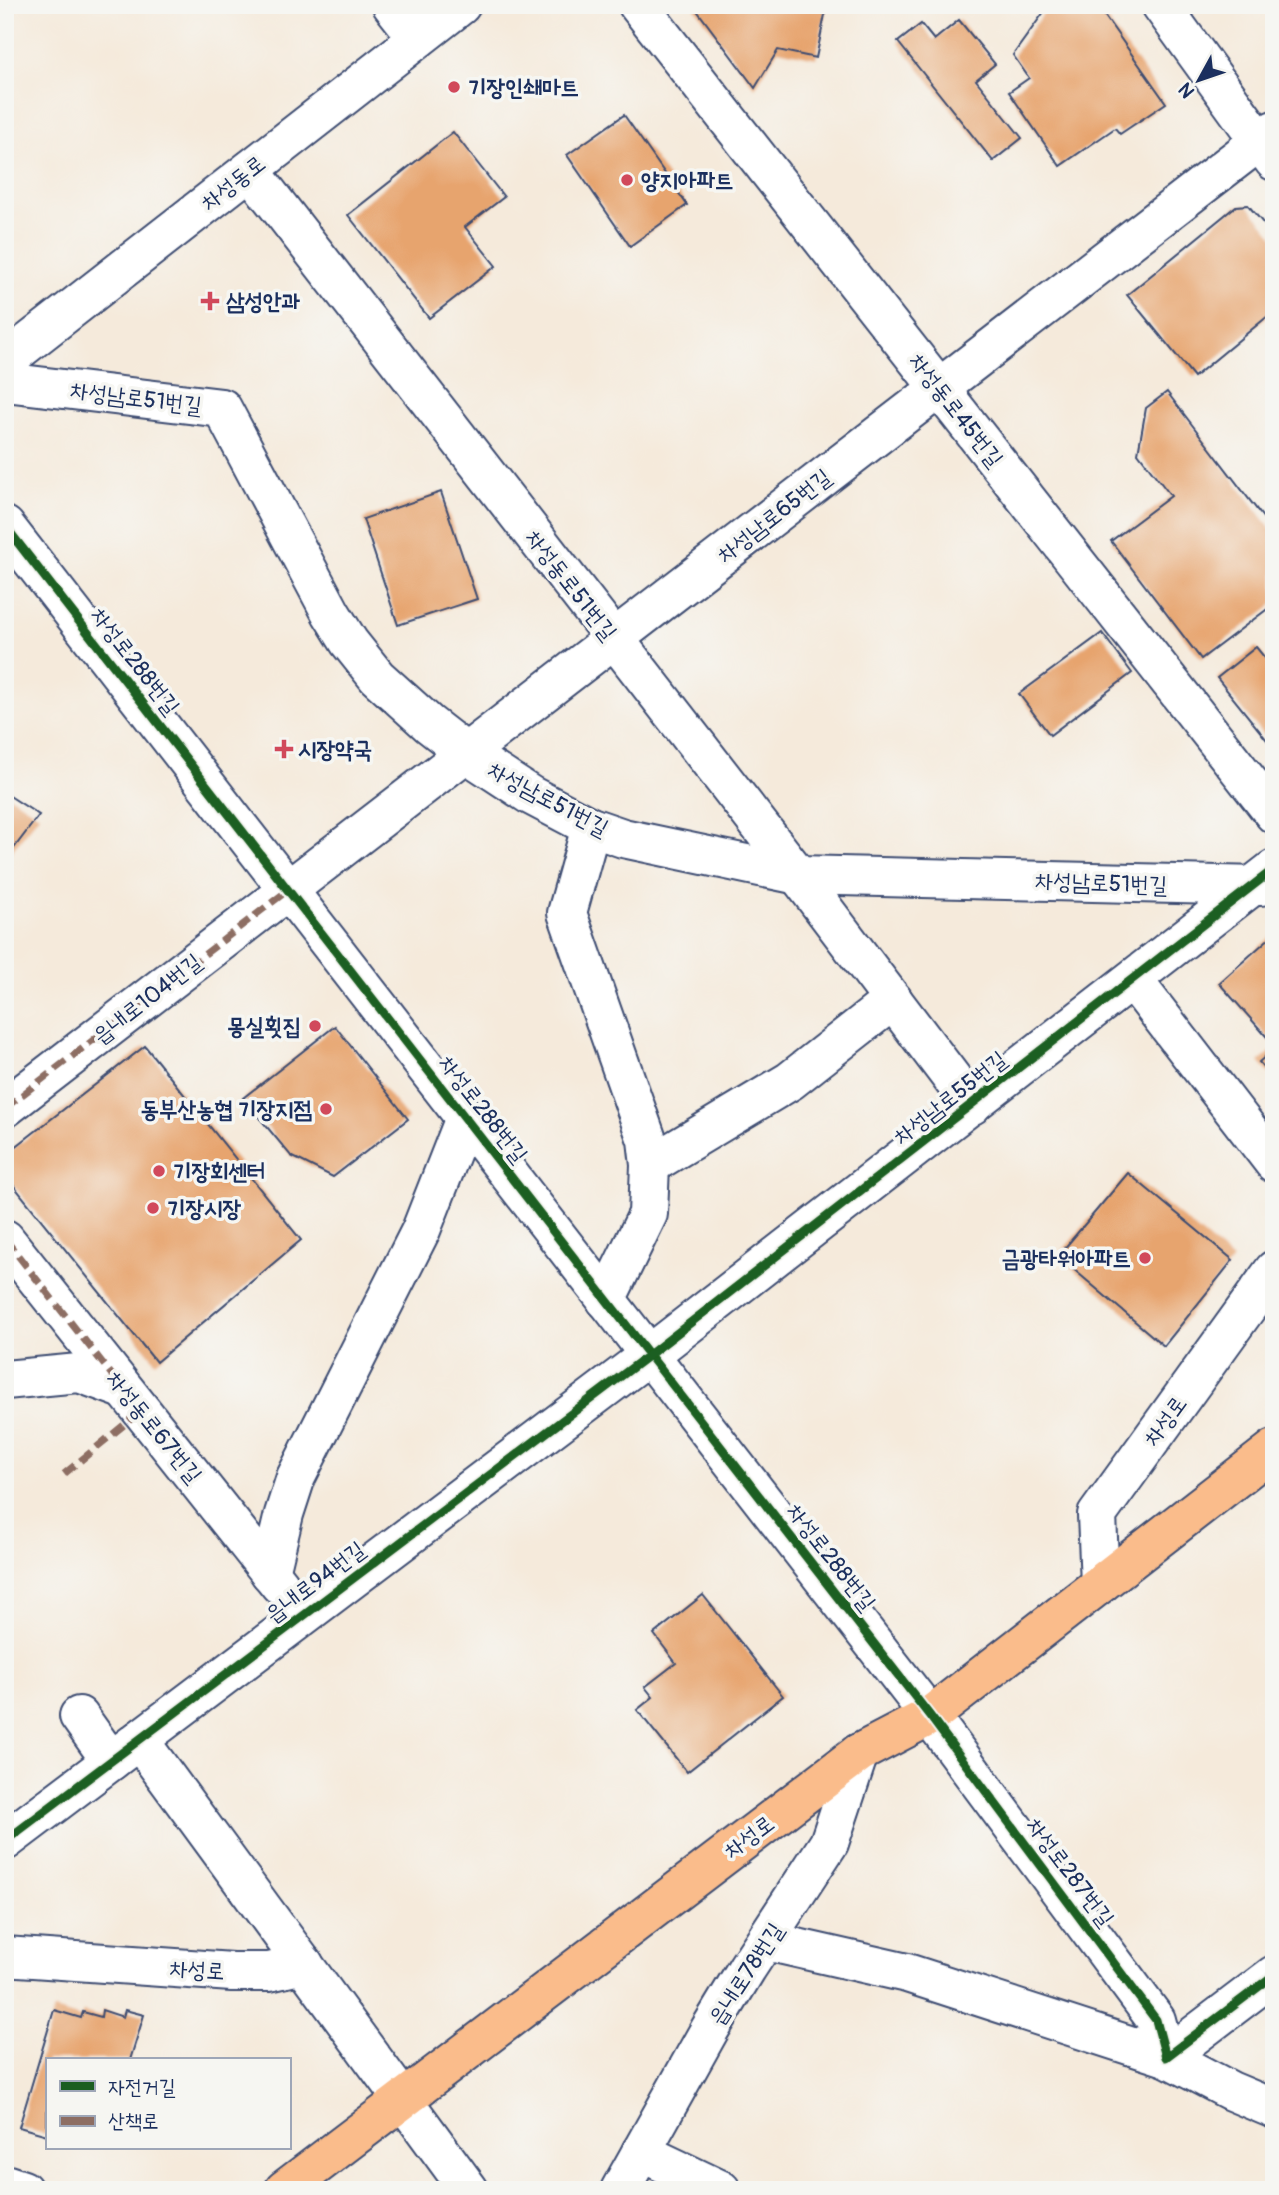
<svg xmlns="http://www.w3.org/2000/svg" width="1279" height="2195" viewBox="0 0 1279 2195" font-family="Pangolin,'Poor Story',sans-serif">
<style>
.building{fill:#e7a46e}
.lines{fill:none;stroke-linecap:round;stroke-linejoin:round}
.minor-casing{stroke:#3c4b71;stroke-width:42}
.major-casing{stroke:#3c4b71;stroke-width:42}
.minor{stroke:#fff;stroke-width:38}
.major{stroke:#fabc8b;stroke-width:38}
.quiet{stroke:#8d6e63;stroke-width:7;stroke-dasharray:14 7;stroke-linecap:butt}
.cycleway-casing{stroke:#f6f6f2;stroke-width:13}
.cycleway{stroke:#1b5e20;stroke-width:9}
.poi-dot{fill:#d1495b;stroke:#f6f6f2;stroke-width:2.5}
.labels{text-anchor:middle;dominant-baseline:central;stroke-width:7;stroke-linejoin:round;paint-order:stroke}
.poi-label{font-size:23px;font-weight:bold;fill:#1b2f5e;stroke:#f6f6f2;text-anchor:start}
.street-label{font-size:23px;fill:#1b2f5e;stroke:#f6f6f2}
</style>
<rect width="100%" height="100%" fill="#f6f6f2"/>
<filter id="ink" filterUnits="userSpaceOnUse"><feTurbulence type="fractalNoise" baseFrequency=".0143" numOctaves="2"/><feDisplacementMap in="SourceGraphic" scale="14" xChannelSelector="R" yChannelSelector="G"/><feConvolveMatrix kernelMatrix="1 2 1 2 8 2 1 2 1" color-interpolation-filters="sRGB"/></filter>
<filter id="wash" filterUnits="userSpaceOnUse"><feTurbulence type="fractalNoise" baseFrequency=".00686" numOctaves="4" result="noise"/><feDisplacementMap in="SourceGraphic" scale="28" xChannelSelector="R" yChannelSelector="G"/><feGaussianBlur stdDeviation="1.57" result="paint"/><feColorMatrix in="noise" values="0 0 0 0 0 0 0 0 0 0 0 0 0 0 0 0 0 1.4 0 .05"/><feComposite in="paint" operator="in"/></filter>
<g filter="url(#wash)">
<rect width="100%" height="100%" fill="#f5eadb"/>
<g id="blocks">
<g class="building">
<path d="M693,5H827L816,58L778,50L755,88Z"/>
<path d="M1049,5H1097L1166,103L1120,134L1115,128L1060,166L1009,92L1029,78L1013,55Z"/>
<path d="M959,20L995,64L976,80L1022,138L993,161L898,42L921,24L934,40Z"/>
<path d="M624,115L687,205L630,246L567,155Z"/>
<path d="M453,132L504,197L465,227L496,266L429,318L348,215Z"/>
<path d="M1248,205L1274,236V311L1194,377L1127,295L1236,206Z"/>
<path d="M1167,392L1274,532V604L1201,659L1111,541L1171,496L1138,453L1146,408Z"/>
<path d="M441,492L477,599L398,625L363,519Z"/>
<path d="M1102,633L1132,673L1050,735L1019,694Z"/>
<path d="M1256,647L1274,669V749L1217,678Z"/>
<path d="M5,793L39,815L5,860Z"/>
<path d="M1274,934V1045L1219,983Z"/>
<path d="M335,1026L408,1119L333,1177L291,1156L243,1098Z"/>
<path d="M145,1046L301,1240L156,1362L5,1175V1155Z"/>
<path d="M1274,1049V1079L1259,1062Z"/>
<path d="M1128,1173L1233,1260L1164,1346L1058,1256Z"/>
<path d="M703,1595L783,1696L687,1772L637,1710L653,1697L645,1687L676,1663L654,1634Z"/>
<path d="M54,2010L81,2018L83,2012L101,2017L102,2010L123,2017L125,2010L144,2015L130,2060H47V2135L19,2127Z"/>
</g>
</g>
</g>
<g filter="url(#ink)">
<use href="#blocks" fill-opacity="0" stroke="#3c4b71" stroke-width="2"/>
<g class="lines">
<defs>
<g id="minor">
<path d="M392,5L418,38"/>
<path d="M638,5L1274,814"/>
<path d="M1161,5L1274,161"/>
<path d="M250,170L798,875L972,1105"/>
<path d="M5,361L461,5"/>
<path d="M5,382L222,408L331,613L349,642L377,677L429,724L466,753L530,795L591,827L623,838L798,875L1261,886"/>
<path d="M5,526L930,1716L1156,2020L1166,2057L1274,1975"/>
<path d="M591,827L567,913L647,1140L650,1165L648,1214L606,1300"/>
<path d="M1133,980L1274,1163"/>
<path d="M5,1108L1274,130"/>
<path d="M650,1165L790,1081L893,1000"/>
<path d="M5,1239L280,1585"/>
<path d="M5,1380L79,1373L123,1389"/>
<path d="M270,1573L284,1514L296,1477L421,1230L465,1118"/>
<path d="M1100,1584L1097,1515L1274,1270"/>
<path d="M79,1716L111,1761"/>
<path d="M139,1740L469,2190"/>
<path d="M5,1841L649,1355L1274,869"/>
<path d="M766,1941L907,1973L1166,2057L1231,2091L1274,2109"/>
<path d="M5,1956L232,1972H269L304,1964"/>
<path d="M641,2152L721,2190"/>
<path d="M5,2184L23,2190"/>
<path d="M620,2190L710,2029L747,1968L829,1843L859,1753"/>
</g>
<path id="major" d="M284,2190L859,1753L930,1716L1274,1449"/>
</defs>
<use href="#minor" class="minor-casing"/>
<use href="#major" class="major-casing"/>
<use href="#minor" class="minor"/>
<use href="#major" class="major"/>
<g class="quiet">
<path d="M5,1108L288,890"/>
<path d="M5,1239L123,1389"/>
<path d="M64,1474L141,1411"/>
</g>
<defs>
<g id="cycleway">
<path d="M5,526L930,1716L1156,2020L1166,2057L1274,1975"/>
<path d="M5,1841L649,1355L1274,869"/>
</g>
</defs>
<use href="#cycleway" class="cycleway-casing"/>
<use href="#cycleway" class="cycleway"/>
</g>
</g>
<g class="poi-dot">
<circle cx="454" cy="87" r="7"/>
<circle cx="627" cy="180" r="7"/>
<path d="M206.5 290.5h7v7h7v7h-7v7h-7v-7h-7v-7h7z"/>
<path d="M280.5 738.5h7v7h7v7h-7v7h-7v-7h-7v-7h7z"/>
<circle cx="315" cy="1026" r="7"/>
<circle cx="326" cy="1109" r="7"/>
<circle cx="159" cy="1171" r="7"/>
<circle cx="153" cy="1208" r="7"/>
<circle cx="1145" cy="1258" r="7"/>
</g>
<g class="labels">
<g class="poi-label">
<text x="468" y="87">기장인쇄마트</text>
<text x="641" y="180">양지아파트</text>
<text x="226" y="301">삼성안과</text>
<text x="298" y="749">시장약국</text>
<text x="301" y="1026" text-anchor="end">몽실횟집</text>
<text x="312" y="1109" text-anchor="end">동부산농협 기장지점</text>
<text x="173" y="1171">기장회센터</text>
<text x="167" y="1208">기장시장</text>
<text x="1131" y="1258" text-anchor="end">금광타워아파트</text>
</g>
<g class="street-label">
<text transform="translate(233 183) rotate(-38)">차성동로</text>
<text transform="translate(136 398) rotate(7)">차성남로51번길</text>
<text transform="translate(956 410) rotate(52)">차성동로45번길</text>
<text transform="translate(774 516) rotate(-38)">차성남로65번길</text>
<text transform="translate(571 585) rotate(52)">차성동로51번길</text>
<text transform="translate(135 661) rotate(52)">차성로288번길</text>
<text transform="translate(548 799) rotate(28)">차성남로51번길</text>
<text transform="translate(1101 883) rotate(2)">차성남로51번길</text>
<text transform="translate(147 999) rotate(-38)">읍내로104번길</text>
<text transform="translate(950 1098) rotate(-38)">차성남로55번길</text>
<text transform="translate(483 1109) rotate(52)">차성로288번길</text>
<text transform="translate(1165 1421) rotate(-54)">차성로</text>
<text transform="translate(154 1427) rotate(51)">차성동로67번길</text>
<text transform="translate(831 1557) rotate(52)">차성로288번길</text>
<text transform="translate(315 1582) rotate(-37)">읍내로94번길</text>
<text transform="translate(749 1837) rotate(-37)">차성로</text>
<text transform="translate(1070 1872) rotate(53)">차성로287번길</text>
<text transform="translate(197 1970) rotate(3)">차성로</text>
<text transform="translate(746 1974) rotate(-57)">읍내로78번길</text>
</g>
</g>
<rect width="1279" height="2195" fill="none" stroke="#f6f6f2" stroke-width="28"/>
<rect x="46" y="2058" width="245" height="91" fill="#f6f6f2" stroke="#9ea6b7" stroke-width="2"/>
<rect x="60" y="2081" width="35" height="10" fill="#1b5e20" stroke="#9ea6b7" stroke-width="2"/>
<text x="108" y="2094" font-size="21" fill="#1b2f5e">자전거길</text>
<rect x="60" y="2116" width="35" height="10" fill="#8d6e63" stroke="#9ea6b7" stroke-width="2"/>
<text x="108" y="2128" font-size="21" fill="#1b2f5e">산책로</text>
<g transform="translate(1199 80) rotate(230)" stroke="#f6f6f2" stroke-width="5" paint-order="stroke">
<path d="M0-5L12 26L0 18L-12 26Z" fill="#1b2f5e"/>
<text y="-10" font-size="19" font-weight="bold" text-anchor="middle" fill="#1b2f5e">N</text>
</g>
</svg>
